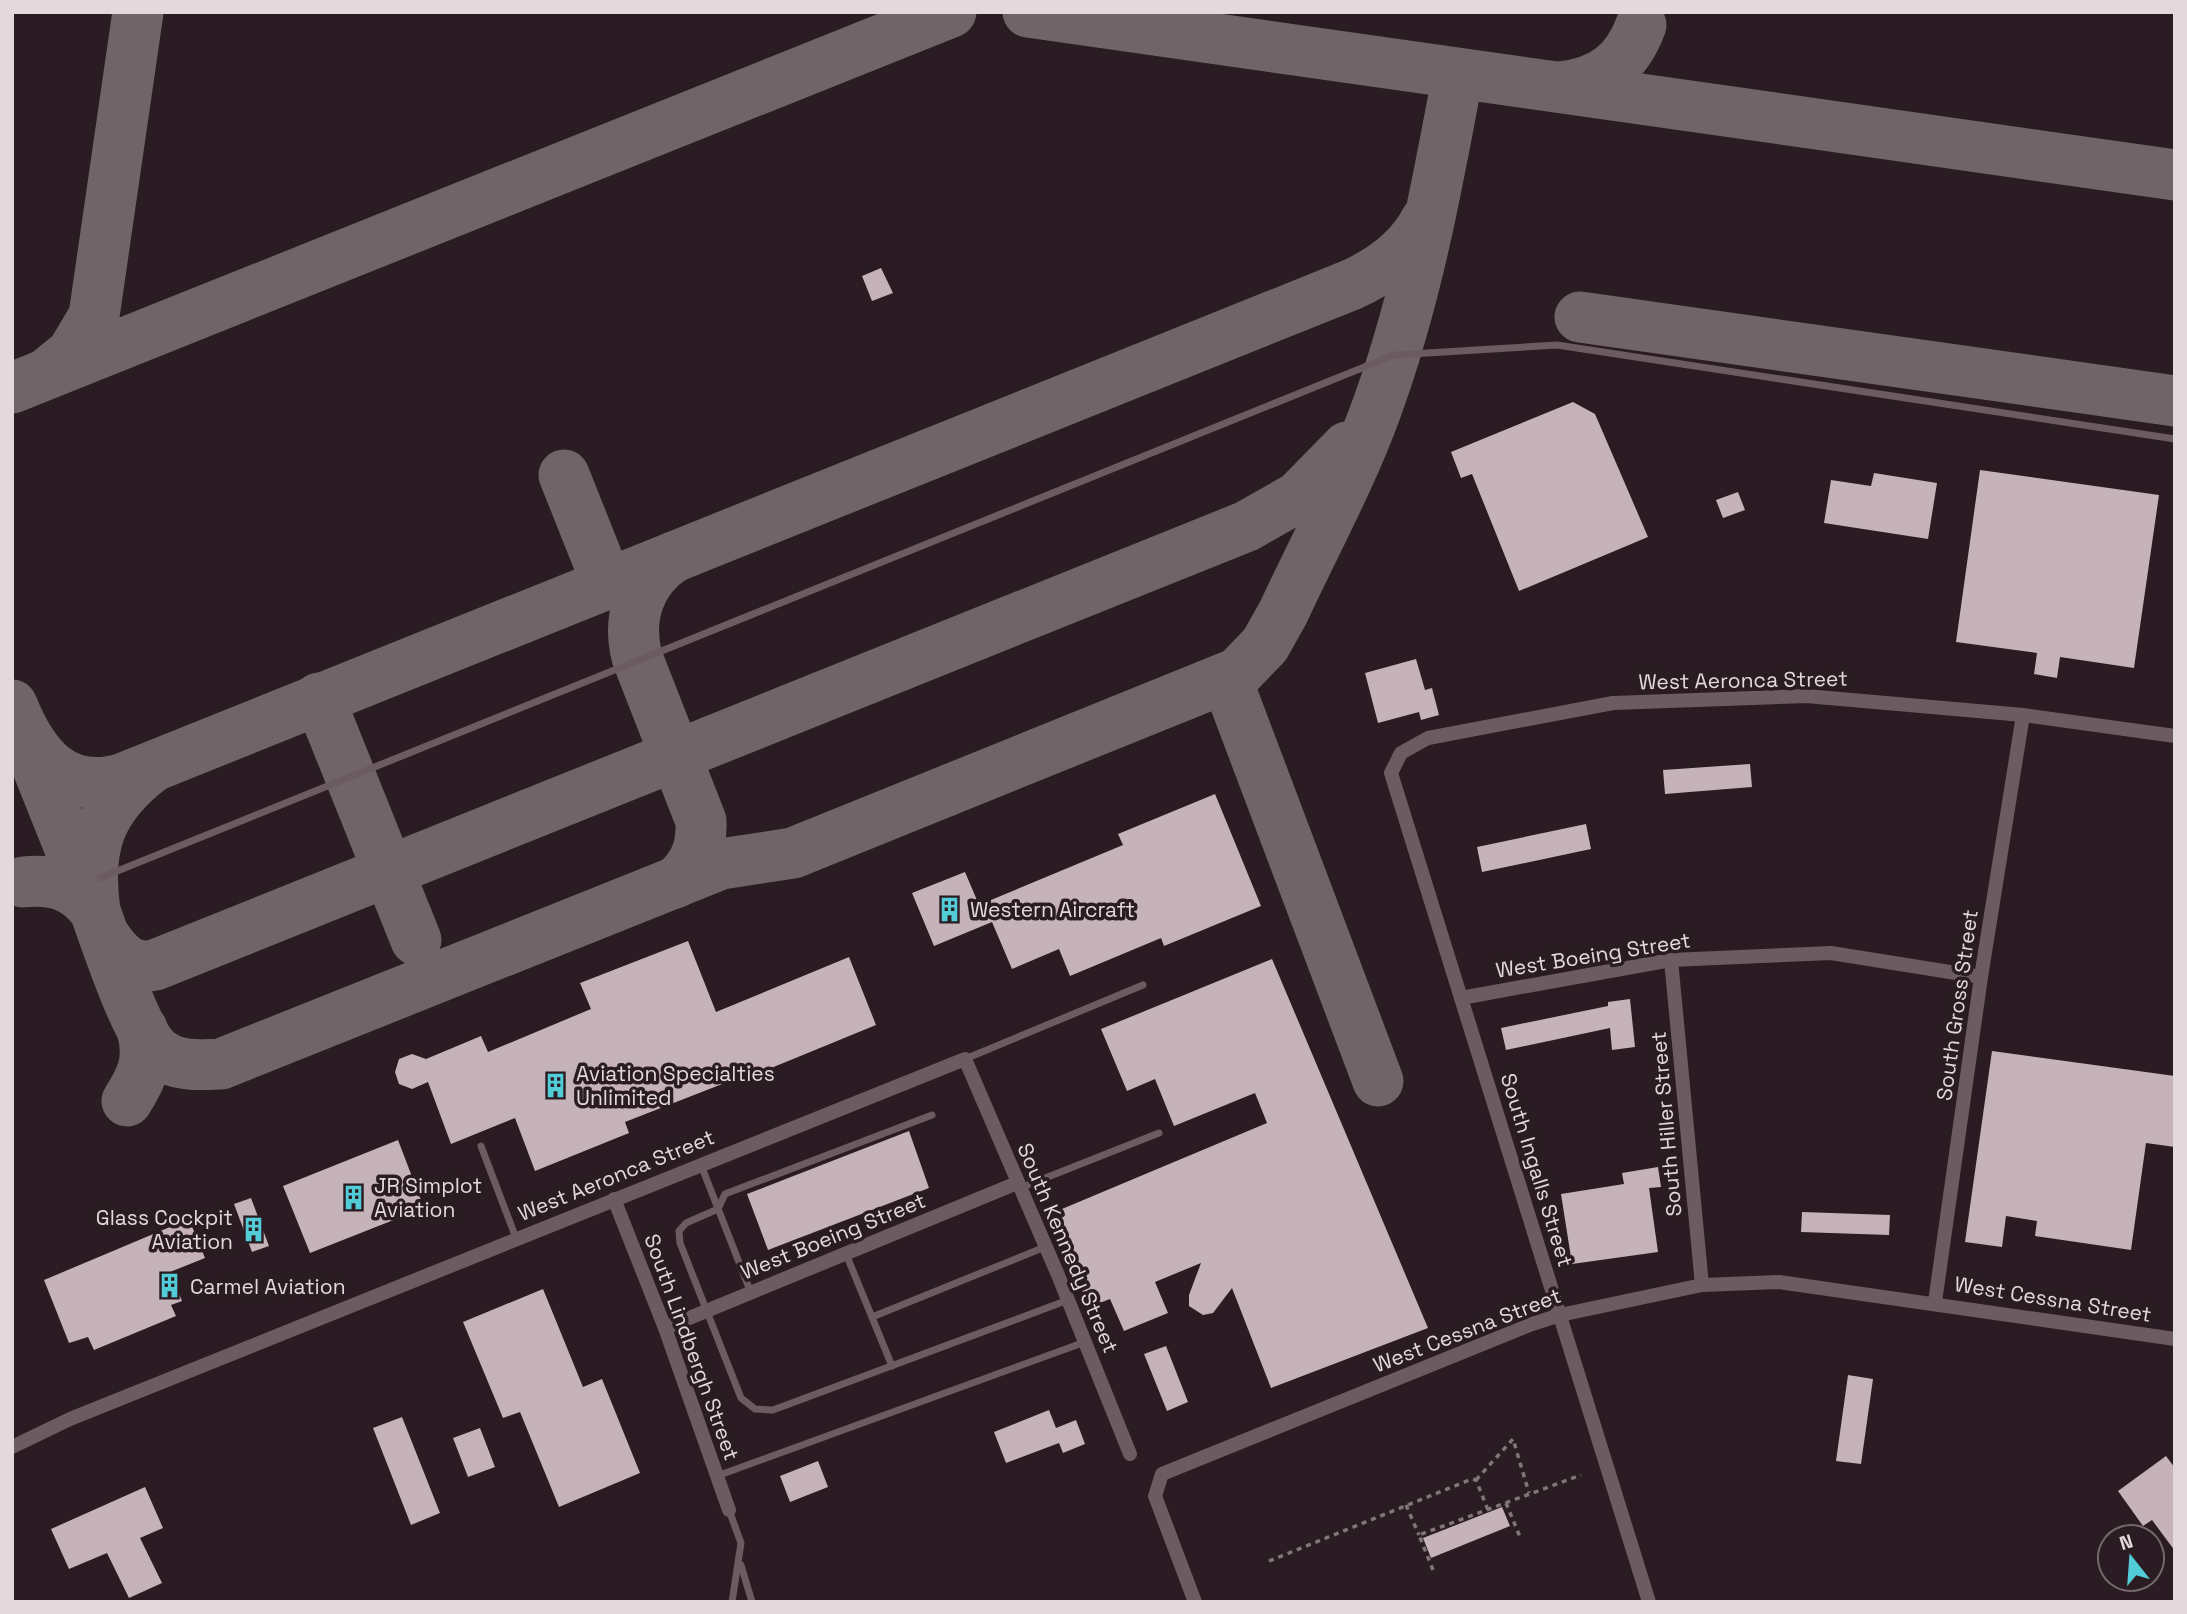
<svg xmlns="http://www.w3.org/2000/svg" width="2187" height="1614" viewBox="0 0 2187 1614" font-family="'Space Grotesk',sans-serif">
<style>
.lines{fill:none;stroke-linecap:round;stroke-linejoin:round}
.taxiway{stroke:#706468;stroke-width:51}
.building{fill:#c5b3b9}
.path{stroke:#81757a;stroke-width:3.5;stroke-dasharray:5 5;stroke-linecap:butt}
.service{stroke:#6c5c62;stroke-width:7}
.minor{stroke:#6c5c62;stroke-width:14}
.labels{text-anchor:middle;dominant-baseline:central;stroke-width:7;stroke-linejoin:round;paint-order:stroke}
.street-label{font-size:21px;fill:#e3d9dd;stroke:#2a1c22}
.poi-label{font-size:21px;fill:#e3d9dd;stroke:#2a1c22;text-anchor:start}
</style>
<rect width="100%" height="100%" fill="#2a1c22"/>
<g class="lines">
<g class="taxiway">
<path d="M1028,12L2175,175"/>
<path d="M1560,87C1601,83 1627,64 1641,25"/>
<path d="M1580,317L2175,401"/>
<path d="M50,371L72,353L94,316L138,12"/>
<path d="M12,388L951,12"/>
<path d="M564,475L607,583"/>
<path d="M674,557C639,579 627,618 637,657L701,821C702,848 695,866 675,883"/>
<path d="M1226,678L1378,1081"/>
<path d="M319,698L416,940"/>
<path d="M12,705C32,755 63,797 124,778L1353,284C1383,270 1410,251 1426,220"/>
<path d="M29,746L95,911C86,847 99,808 151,768"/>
<path d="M23,882C53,879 76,885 95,911C106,941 137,1037 159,1053C176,1067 201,1065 221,1064L721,864L793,853L1238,673L1265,645L1283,613C1314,546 1351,479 1376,410C1416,301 1437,187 1458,74"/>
<path d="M105,937C118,956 131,970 155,965L1247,526L1298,497L1347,447"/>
<path d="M127,1101C143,1076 150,1059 142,1029"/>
</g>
</g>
<g class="building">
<path d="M881,268L893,293L872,301L862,276Z"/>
<path d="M1573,402L1595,414L1648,537L1519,591L1472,474L1461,478L1451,452Z"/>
<path d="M1980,470L2159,495L2134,668L2060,657L2057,678L2034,674L2037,653L1956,642Z"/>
<path d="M1874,473L1937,483L1928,539L1824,523L1831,480L1871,486Z"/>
<path d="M1738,492L1745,510L1723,518L1716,500Z"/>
<path d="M1416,659L1425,690L1432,688L1439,715L1421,720L1419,712L1378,723L1365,673Z"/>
<path d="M1750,764L1752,787L1665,794L1663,770Z"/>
<path d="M1215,794L1261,906L1164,946L1161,938L1070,976L1059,949L1012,969L992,922L934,946L912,893L965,872L979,905L1123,845L1118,834Z"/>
<path d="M1586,824L1591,849L1482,872L1477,847Z"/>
<path d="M688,941L716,1012L849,957L876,1025L759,1073L758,1070L625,1122L629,1133L535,1171L515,1118L451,1144L428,1082L412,1089L399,1084L395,1072L399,1059L412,1054L426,1059L481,1036L488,1052L591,1009L580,983Z"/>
<path d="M1272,959L1428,1328L1271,1388L1232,1288L1213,1313L1203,1315L1189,1306V1295L1201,1263L1155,1282L1168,1313L1124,1331L1110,1299L1089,1307L1050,1214L1267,1123L1255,1093L1174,1126L1155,1079L1127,1091L1101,1029Z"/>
<path d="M1630,999L1635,1047L1612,1050L1610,1028L1506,1050L1501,1028L1608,1006V1002Z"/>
<path d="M1992,1051L2175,1076V1147L2146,1143L2131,1250L2035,1236L2037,1221L2006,1216L2002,1247L1965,1242Z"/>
<path d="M909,1131L929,1188L768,1250L747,1194Z"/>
<path d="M398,1140L424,1208L310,1253L283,1186Z"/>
<path d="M1658,1167L1661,1187L1649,1188L1658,1252L1572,1264L1561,1194L1624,1184L1622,1173Z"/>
<path d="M251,1198L269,1246L252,1252L234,1204Z"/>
<path d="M1802,1212L1890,1215L1889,1235L1801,1232Z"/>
<path d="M189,1219L205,1258L170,1272L182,1301L171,1305L176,1316L94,1350L88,1337L69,1343L44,1280Z"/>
<path d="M543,1289L583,1387L602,1379L640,1473L559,1507L520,1412L503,1418L463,1322Z"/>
<path d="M1166,1346L1188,1402L1167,1411L1144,1354Z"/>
<path d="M1848,1375L1873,1379L1861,1464L1836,1461Z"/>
<path d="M1049,1410L1056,1428L1076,1420L1085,1444L1063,1453L1059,1443L1006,1463L994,1432Z"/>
<path d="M402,1417L440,1513L411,1525L373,1428Z"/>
<path d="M480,1428L495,1467L468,1477L453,1438Z"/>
<path d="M2166,1456L2175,1468V1551L2152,1520L2143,1526L2118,1491Z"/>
<path d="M818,1461L828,1487L790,1502L780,1476Z"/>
<path d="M145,1487L163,1528L140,1538L162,1583L129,1598L107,1553L69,1569L51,1529Z"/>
<path d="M1502,1507L1510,1526L1431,1558L1423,1538Z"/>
</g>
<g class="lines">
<g class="path">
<path d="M1476,1480L1513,1439L1529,1493"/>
<path d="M1506,1503L1520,1537"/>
<path d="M1406,1505L1419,1535"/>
<path d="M1269,1561L1472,1479L1476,1480L1488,1510"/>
<path d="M1433,1570L1419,1535L1581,1475"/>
</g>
<g class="service">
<path d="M100,878L1394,355L1557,345L2175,439"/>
<path d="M965,1059L1143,985"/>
<path d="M932,1115L725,1194L718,1209L686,1223L679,1231L680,1243L741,1398L755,1409L773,1410L1068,1300"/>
<path d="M481,1146L516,1238"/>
<path d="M701,1165L751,1293"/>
<path d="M1020,1188L1159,1133"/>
<path d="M846,1254L892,1366"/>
<path d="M872,1317L1045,1247"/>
<path d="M717,1476L1085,1342"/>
<path d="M729,1510L741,1543L732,1602"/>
<path d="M741,1565L752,1602"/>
</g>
<g class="minor">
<path d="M1671,960L1702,1285"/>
<path d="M1461,998L1671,960L1831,953L1981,977"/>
<path d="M614,1199L665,1328L729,1510"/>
<path d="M1935,1302L1981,977L2023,715"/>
<path d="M665,1328L1017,1183"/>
<path d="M12,1447L70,1419L965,1059L1058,1275L1130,1454"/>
<path d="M1195,1602L1155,1496L1162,1474L1532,1324L1560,1315L1702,1285L1779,1282L2175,1339"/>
<path d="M1649,1602L1391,773L1401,753L1428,738L1613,703L1806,696L2023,715L2175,736"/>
</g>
</g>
<defs>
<symbol id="building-bare" viewBox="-9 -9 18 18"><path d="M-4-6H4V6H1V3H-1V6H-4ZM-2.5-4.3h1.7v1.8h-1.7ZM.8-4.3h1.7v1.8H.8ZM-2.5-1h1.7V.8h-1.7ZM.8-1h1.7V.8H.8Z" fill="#52ccd6" stroke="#2a1c22" stroke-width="2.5" paint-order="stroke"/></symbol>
</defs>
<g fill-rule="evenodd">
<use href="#building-bare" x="932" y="892" width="35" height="35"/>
<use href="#building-bare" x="538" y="1068" width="35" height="35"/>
<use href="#building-bare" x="336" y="1180" width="35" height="35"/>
<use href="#building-bare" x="236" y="1212" width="35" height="35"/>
<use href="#building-bare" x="152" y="1268" width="35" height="35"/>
</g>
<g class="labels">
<g class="street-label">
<text transform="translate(1743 680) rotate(-1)">West Aeronca Street</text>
<text transform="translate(1593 955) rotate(-9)">West Boeing Street</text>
<text transform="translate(1957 1005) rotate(-82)">South Gross Street</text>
<text transform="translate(1666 1124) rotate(-95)">South Hiller Street</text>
<text transform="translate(1537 1170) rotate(73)">South Ingalls Street</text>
<text transform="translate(616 1175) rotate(-22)">West Aeronca Street</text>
<text transform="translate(833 1236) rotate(-22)">West Boeing Street</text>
<text transform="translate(1068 1248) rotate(67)">South Kennedy Street</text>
<text transform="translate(2053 1299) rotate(9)">West Cessna Street</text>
<text transform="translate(1467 1330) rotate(-21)">West Cessna Street</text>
<text transform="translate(692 1347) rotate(70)">South Lindbergh Street</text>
</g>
<g class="poi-label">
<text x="970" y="909">Western Aircraft</text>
<text x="576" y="1073">Aviation Specialties<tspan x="576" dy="24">Unlimited</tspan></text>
<text x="374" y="1185">JR Simplot<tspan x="374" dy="24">Aviation</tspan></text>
<text x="233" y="1217" text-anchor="end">Glass Cockpit<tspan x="233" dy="24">Aviation</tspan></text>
<text x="190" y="1286">Carmel Aviation</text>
</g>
</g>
<rect width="2187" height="1614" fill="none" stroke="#e3d9dd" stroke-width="28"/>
<g transform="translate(2131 1558) rotate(343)"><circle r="33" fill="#2a1c22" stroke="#74686d" stroke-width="2"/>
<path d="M0-5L12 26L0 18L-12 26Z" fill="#52ccd6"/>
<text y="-10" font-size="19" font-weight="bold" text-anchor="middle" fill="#e3d9dd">N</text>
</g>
</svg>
